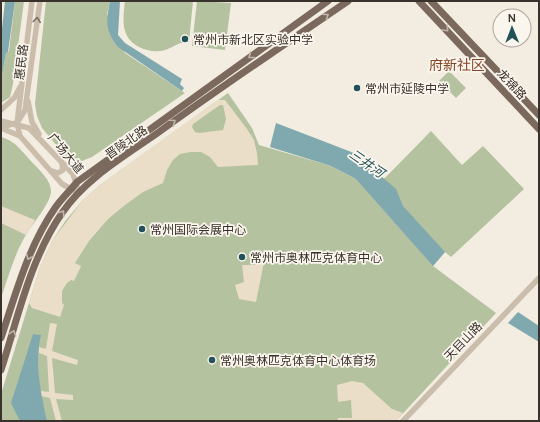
<svg xmlns="http://www.w3.org/2000/svg" width="540" height="422" viewBox="0 0 540 422" font-family="Manrope,'Noto Sans SC',sans-serif">
<style>
.green{fill:#b4c2a0}
.plaza{fill:#eadec8;fill-rule:evenodd}
.water{fill:#80a9af}
.lines{fill:none;stroke-linecap:round;stroke-linejoin:round}
.minor{stroke:#cbbdac;stroke-width:5.5}
.major{stroke:#7b695d;stroke-width:7}
.oneway{stroke:#c1b6ac}
.oneway2{stroke:#7b7065}
.poi-dot{fill:#21515a;stroke:#faf5ed;stroke-width:1.5}
.labels{text-anchor:middle;dominant-baseline:central;stroke-width:3.5;stroke-linejoin:round;paint-order:stroke}
.poi-label{font-size:12px;fill:#39312b;stroke:#faf5ed;text-anchor:start}
.street-label{font-size:12px;fill:#39312b;stroke:#faf5ed}
.water-label{font-size:13px;font-style:italic;fill:#21515a;stroke:#faf5ed}
.quarter-label{font-size:14px;fill:#864526;stroke:#faf5ed}
</style>
<rect width="100%" height="100%" fill="#f3ece0"/>
<g class="green">
<path d="M15,1H24L13,84L10,97L1,103V81L6,53L9,51Z"/>
<path d="M46,1H110L107,14L125,53L185,93L92,157L82,161L67,158L42,128L37,116L35,104Z"/>
<path d="M125,1H193L189,42C178,41 171,50 160,51C153,52 145,50 139,47C120,37 123,19 125,1Z"/>
<path d="M197,1L231,3L225,50L192,46Z"/>
<path d="M449,71L466,88L456,98L439,81Z"/>
<path d="M228,93L252,128L259,145L331,166L356,179L385,178L431,131L462,165L483,146L524,189L451,257L445,252L433,266L496,313L396,421H1V394L40,267L52,241L66,220L83,200L100,185Z"/>
<path d="M1,137C14,140 21,150 29,159C37,168 51,179 51,191C51,202 35,221 29,230C15,251 9,275 1,298Z"/>
</g>
<g class="plaza">
<path d="M217,100H225L247,129L254,140L257,153L258,165L218,167L210,157L201,152H190L180,154L173,160L167,170L163,183L143,192L125,205L108,219L89,241L75,263L81,266L74,281L71,280L67,283L62,291V303L64,305L60,317L32,308L29,303L40,267L52,241L83,200L100,185ZM220,105H223L226,119L223,130L199,133L195,132L192,127L193,124Z"/>
<path d="M1,206L35,220L26,235L1,223Z"/>
<path d="M264,262L256,302L239,299L235,285L244,282L242,265H256Z"/>
<path d="M50,323L57,324L52,351L78,360L77,365L52,358L55,393L73,395V400L56,399L62,421H56L50,398L41,396V391L49,392L47,356L39,353V347L46,349Z"/>
<path d="M352,381L363,383L392,409L403,413L396,421H338V418H352L351,400L338,402L337,385Z"/>
</g>
<g class="water">
<path d="M5,1H15L8,52L6,53L1,81V38Z"/>
<path d="M110,1H120L118,35L125,43L182,79L180,84L184,88L182,91L118,47C105,30 106,21 110,1Z"/>
<path d="M276,123L354,153L396,189L403,206L445,252L433,266L356,179L331,166L270,147Z"/>
<path d="M518,312L539,326V342L508,323Z"/>
<path d="M33,334L41,335C34,362 41,394 47,421H20L11,403Z"/>
</g>
<g class="lines">
<g class="minor">
<path d="M28,101L32,122L39,134"/>
<path d="M1,110L15,97L20,87"/>
<path d="M1,121L29,128L73,174L79,193"/>
<path d="M1,127L17,123L25,110L40,1"/>
<path d="M1,128L20,136L62,184L73,190"/>
<path d="M20,136L17,123L32,1"/>
<path d="M52,171L58,173L63,170L62,163"/>
<path d="M403,421L539,278"/>
</g>
<g class="major">
<path d="M419,1L539,129"/>
<path d="M431,1L539,115"/>
<path d="M1,338C16,293 28,247 55,208C61,199 70,191 77,182L328,1"/>
<path d="M1,370C18,318 30,259 62,213C86,178 125,156 159,132C221,87 285,44 348,1"/>
</g>
</g>
<defs><path id="oneway-chevron" d="M-2-3.5L2.5 0L-2 3.5" fill="none" stroke-width="1.6" stroke-linecap="round" stroke-linejoin="round"/></defs>
<g class="oneway">
<use href="#oneway-chevron" transform="translate(326 16) rotate(-34)"/>
<use href="#oneway-chevron" transform="translate(446 29) rotate(47)"/>
<use href="#oneway-chevron" transform="translate(251 56) rotate(144)"/>
<use href="#oneway-chevron" transform="translate(173 122) rotate(-35)"/>
<use href="#oneway-chevron" transform="translate(62 213) rotate(-56)"/>
<use href="#oneway-chevron" transform="translate(29 257) rotate(113)"/>
<use href="#oneway-chevron" transform="translate(13 333) rotate(-72)"/>
</g>
<use class="oneway2" href="#oneway-chevron" transform="translate(37 20) rotate(-83)"/>
<g class="poi-dot">
<circle cx="185" cy="39" r="4"/>
<circle cx="357" cy="88" r="4"/>
<circle cx="142" cy="229" r="4"/>
<circle cx="242" cy="257" r="4"/>
<circle cx="212" cy="360" r="4"/>
</g>
<g class="labels">
<g class="poi-label">
<text x="193" y="39">常州市新北区实验中学</text>
<text x="365" y="88">常州市延陵中学</text>
<text x="150" y="229">常州国际会展中心</text>
<text x="250" y="257">常州市奥林匹克体育中心</text>
<text x="220" y="360">常州奥林匹克体育中心体育场</text>
</g>
<g class="street-label">
<text transform="translate(21 62) rotate(-83)">惠民路</text>
<text transform="translate(512 84) rotate(47)">龙锦路</text>
<text transform="translate(126 142) rotate(-35)">晋陵北路</text>
<text transform="translate(66 153) rotate(50)">广场大道</text>
<text transform="translate(463 341) rotate(-46)">天目山路</text>
</g>
<g class="water-label">
<text transform="translate(367 163) rotate(35)">三井河</text>
</g>
<g class="quarter-label">
<text x="457" y="64">府新社区</text>
</g>
</g>
<rect width="540" height="422" fill="none" stroke="#39312b" stroke-width="4"/>
<g transform="translate(512 28) rotate(359)"><circle r="19" fill="#faf5ed" stroke="#ada79f"/>
<path d="M0-3L7 15L0 10L-7 15Z" fill="#21515a"/>
<text y="-6" font-size="11" font-weight="bold" text-anchor="middle" fill="#39312b">N</text>
</g>
</svg>
